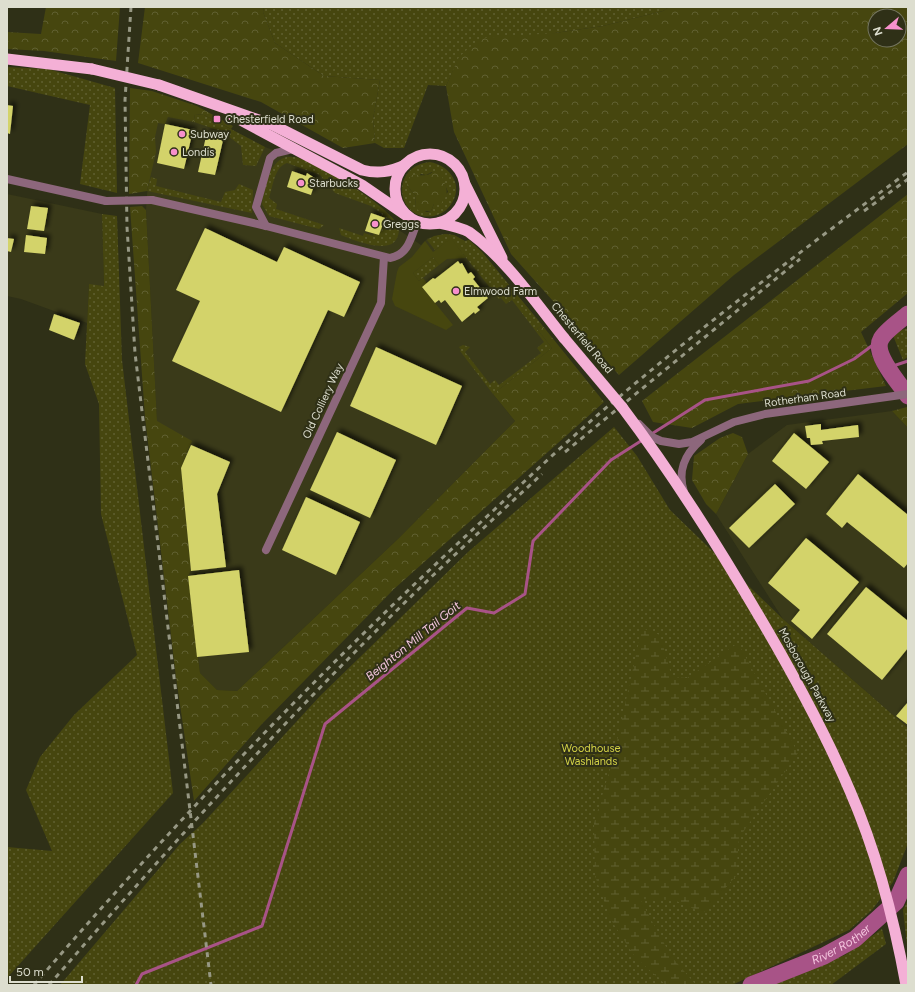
<svg xmlns="http://www.w3.org/2000/svg" width="915" height="992" viewBox="0 0 915 992" font-family="Figtree,sans-serif">
<style>
.built{fill:#3a3a19}
.grass{fill:url(#grass-dots);fill-rule:evenodd}
.forest{fill:url(#forest-crowns);fill-rule:evenodd}
.wetland{fill:url(#wetland-marsh)}
.garden{fill:#46460f}
.lines{fill:none;stroke-linecap:round;stroke-linejoin:round}
.stream{stroke:#a85387;stroke-width:3}
.river{stroke:#a85387;stroke-width:17}
.building{fill:#d3d36b;filter:url(#shadow)}
.minor{stroke:#8d677c;stroke-width:8}
.tertiary{stroke:#8d677c;stroke-width:8}
.trunk{stroke:#f4b0d6;stroke-width:11}
.rail{stroke:#979884;stroke-width:3;stroke-dasharray:5 5;stroke-linecap:butt}
.minor-bridge{stroke:#8d677c;stroke-width:8}
.trunk-bridge{stroke:#f4b0d6;stroke-width:11}
.poi-dot{fill:#f790cd;stroke:#2f3017;stroke-width:1.5}
.labels{text-anchor:middle;dominant-baseline:central;stroke-width:4;stroke-linejoin:round;paint-order:stroke}
.poi-label{font-size:11px;fill:#dddecf;stroke:#2f3017;text-anchor:start}
.street-label{font-size:11px;fill:#dddecf;stroke:#2f3017}
.park-label{font-size:11px;fill:#d3d246;stroke:#2f3017}
.water-label{font-size:12px;font-style:italic;fill:#f5c6df;stroke:#2f3017}
</style>
<defs>
<pattern id="grass-dots" width="8" height="8" patternUnits="userSpaceOnUse"><rect width="8" height="8" fill="#46460f"/><path d="M2 2h.1M6 6h.1" fill="none" stroke="#606031" stroke-width="1.8" stroke-linecap="round"/></pattern>
<pattern id="forest-crowns" width="20" height="18" patternUnits="userSpaceOnUse"><rect width="20" height="18" fill="#46460f"/><path d="M2 6a3 3 0 1 1 6 0M12 15a3 3 0 1 1 6 0" fill="none" stroke="#606031"/></pattern>
<pattern id="wetland-marsh" width="20" height="14" patternUnits="userSpaceOnUse"><rect width="20" height="14" fill="#46460f"/><path d="M1 5h8M5 5V1M11 12h8M15 12V8" fill="none" stroke="#606031"/></pattern>
<filter id="shadow"><feDropShadow dx="3.5" dy="-3.5" stdDeviation="2" flood-color="#0009"/></filter>
</defs>
<rect width="100%" height="100%" fill="#2f3017"/>
<g class="built">
<path d="M153,105L231,129L265,147L310,163L358,190L393,218L399,230L421,245L428,238L445,234L454,235L465,241L469,240L482,252L542,325L537,329L552,348L493,394L515,421L399,538L237,691L217,690L200,673L188,576L191,571L181,468L191,445L157,422L146,210Z"/>
<path d="M7,194L102,214L104,286L89,285L87,323L21,299L7,296Z"/>
<path d="M892,411L908,428V728L783,619L716,514L748,454L787,425Z"/>
</g>
<g class="grass">
<path d="M264,7H669L663,11L603,26L555,33L459,58L446,86L428,85L404,148H384L375,143L373,119L380,80L324,76L275,43L263,12Z"/>
<path d="M7,67L48,69L115,88L117,193L80,184L90,105L7,86Z"/>
<path d="M195,114L204,115L265,147L256,166L243,165L241,146L223,132L194,122Z"/>
<path d="M286,157C289,157 292,157 295,157C316,161 387,205 397,224C400,228 399,234 397,238C390,255 353,240 341,235L339,228L363,236L364,233L373,236L374,234L379,235L385,218L381,217L382,214L371,206L335,193L320,175L287,163C274,167 273,187 269,198L277,204L276,209L324,225L319,229L269,216L262,204C265,187 268,163 286,157Z"/>
<path d="M430,162C447,165 462,181 454,199C450,208 443,214 434,216C397,223 388,166 430,162ZM432,172L443,180L448,192L434,204L431,211L427,212L415,207L416,196L407,186L421,174L426,175Z"/>
<path d="M151,177L157,179L156,186L221,202L225,192L235,190L239,184L253,190L252,213L147,191Z"/>
<path d="M102,214L117,216L122,360L173,793L7,978V847L52,851L26,790L40,757L74,715L137,655L101,514L99,404L85,364L89,284L104,286Z"/>
<path d="M445,234L454,235L465,241L469,240L482,252L542,325L537,329L552,348L493,394L460,351L461,350L459,347L463,345L470,347L465,352L490,384L495,380L499,385L541,353L537,348L544,342L512,300L506,304L501,298L499,299L451,239L435,250L427,240L434,236Z"/>
<path d="M433,257L439,265L419,281L413,273Z"/>
<path d="M908,328V357L903,360L892,333Z"/>
<path d="M614,427L637,456L670,510L783,619L908,728V843L893,882L872,910L849,930L732,985H60L180,844L203,823L320,696L468,552Z"/>
<path d="M908,900V944L907,946L903,910Z"/>
<path d="M882,929L886,944L831,985H772L845,955Z"/>
</g>
<g class="forest">
<path d="M46,7H120L116,61L44,51L7,49V32L41,34Z"/>
<path d="M145,7H264L263,12L275,43L324,76L380,80L373,119L375,143L343,148L261,102L138,63Z"/>
<path d="M669,7H908V144L734,275L619,375L511,254L454,132L446,86L459,57L480,38L555,33L603,26L663,11ZM875,16H899V40H875Z"/>
<path d="M130,88L152,91L197,106L233,126L231,129L204,115L195,114L194,122L168,117L165,124L158,123L155,137L156,152L147,191L129,194Z"/>
<path d="M435,171L441,174C446,187 451,192 441,204H434L431,211H419L415,207L416,196L407,186C411,168 415,177 426,175C429,175 432,172 435,171Z"/>
<path d="M908,194V293L861,332L886,386L738,404L692,428L653,422L642,401Z"/>
<path d="M142,206L146,210L157,421L192,441L181,468L191,571L188,576L200,673L217,690L237,691L399,538L515,421L493,394L552,348L537,329L542,325L604,402L394,589L261,725L194,801L176,677L145,417L130,207Z"/>
<path d="M907,407L908,408V428L892,411Z"/>
<path d="M733,433L742,437L748,454L716,514L706,504L692,480L694,456L720,438Z"/>
</g>
<path class="wetland" d="M642,628L660,635L672,677L687,678L738,643L798,753L739,838L736,876L703,913L674,900L640,899L671,956L696,985H666L635,957L611,920L595,876L594,823L613,759Z"/>
<path class="garden" d="M451,238L466,258L447,259L439,265L433,257L413,273L419,281L423,278L427,283L422,287L453,325L446,330L395,306L392,299L397,272L399,267L412,257L425,241L433,252Z"/>
<g class="lines">
<g class="stream">
<path d="M887,368L908,361"/>
<path d="M650,435L705,400L809,381L854,359L881,339"/>
<path d="M136,985L142,974L262,926L325,724L467,608L494,613L525,594L533,541L611,460L644,439"/>
</g>
<g class="river">
<path d="M908,314C901,320 885,331 881,339C872,354 900,384 908,396"/>
<path id="s1" d="M751,985L824,956L855,939L896,902L908,875"/>
</g>
</g>
<g class="building">
<path d="M7,105L13,106L10,134L7,133Z"/>
<path d="M165,124L193,130L184,169L157,163Z"/>
<path d="M207,132L224,136L215,175L198,172Z"/>
<path d="M292,171L306,176L307,173L316,179L311,195L287,187Z"/>
<path d="M31,206L48,208L44,231L27,229Z"/>
<path d="M371,213L385,218L379,235L365,231Z"/>
<path d="M205,228L277,262L284,247L360,282L344,317L328,310L281,412L172,361L200,301L176,290Z"/>
<path d="M26,235L47,238L45,254L24,252Z"/>
<path d="M7,238L14,239L11,252L7,251Z"/>
<path d="M458,261L460,264L462,263L468,274L471,272L475,277L473,279L481,289L483,287L487,293L485,295L488,298L477,307L480,310L475,314L474,312L462,322L445,300L441,303L439,300L435,303L422,287L433,278L435,279Z"/>
<path d="M54,314L80,323L74,340L49,330Z"/>
<path d="M376,347L462,386L436,445L350,406Z"/>
<path d="M821,424V430L858,425L859,437L822,441L823,444L811,445L810,438H807L805,426Z"/>
<path d="M337,432L396,460L370,518L310,490Z"/>
<path d="M794,433L829,462L806,489L772,461Z"/>
<path d="M191,445L230,462L217,494L226,567L191,571L181,468Z"/>
<path d="M858,474L908,515V563L904,568L847,522L842,528L826,514Z"/>
<path d="M775,484L795,504L749,548L729,528Z"/>
<path d="M306,497L360,522L336,575L282,550Z"/>
<path d="M806,538L859,582L812,639L791,621L800,610L768,583Z"/>
<path d="M239,570L249,652L197,657L188,576Z"/>
<path d="M866,587L908,621V648L882,680L827,634Z"/>
<path d="M908,702V725L896,716Z"/>
</g>
<g class="lines">
<g class="minor">
<path d="M7,179L106,201"/>
<path d="M152,200L266,226L390,258C408,255 411,238 417,222"/>
<path d="M266,226L256,207L270,158L276,153L293,149"/>
<path d="M266,550L381,303L384,257"/>
</g>
<g class="tertiary">
<path d="M639,424L652,437L661,441L679,444L692,442L734,422L765,414L908,394"/>
<path d="M684,492C677,470 685,454 701,440"/>
</g>
<g class="trunk">
<path d="M7,59L92,69"/>
<path d="M159,85L273,125L362,170C378,174 390,172 405,165"/>
<path d="M233,116L362,185L410,218"/>
<circle cx="430" cy="189" r="35"/>
<path d="M465,184L502,258"/>
<path d="M439,223C449,225 460,227 469,232C507,260 535,302 564,338"/>
<path d="M622,407C671,472 715,541 756,611C791,670 823,728 850,791C877,853 894,919 906,985"/>
</g>
<g class="rail">
<path d="M131,7L125,100L127,227L135,353L211,985"/>
<path d="M864,211L908,179"/>
<path d="M565,452L800,259"/>
<path d="M34,985C178,818 331,659 494,510C529,477 564,444 600,413C700,328 803,249 908,172"/>
<path d="M49,985C170,846 294,709 427,581C465,545 504,509 542,474"/>
</g>
<path class="minor-bridge" d="M106,201L152,200"/>
<g class="trunk-bridge">
<path d="M92,69L159,85"/>
<path d="M564,338L622,407"/>
</g>
</g>
<g class="poi-dot">
<rect x="213" y="115" width="8" height="8" rx="2"/>
<circle cx="182" cy="134" r="4"/>
<circle cx="174" cy="152" r="4"/>
<circle cx="301" cy="183" r="4"/>
<circle cx="375" cy="224" r="4"/>
<circle cx="456" cy="291" r="4"/>
</g>
<g class="labels">
<g class="poi-label">
<text x="225" y="119">Chesterfield Road</text>
<text x="190" y="134">Subway</text>
<text x="182" y="152">Londis</text>
<text x="309" y="183">Starbucks</text>
<text x="383" y="224">Greggs</text>
<text x="464" y="291">Elmwood Farm</text>
</g>
<g class="street-label">
<text transform="translate(582 338) rotate(50)">Chesterfield Road</text>
<text transform="translate(805 398) rotate(-8)">Rotherham Road</text>
<text transform="translate(323 401) rotate(-65)">Old Colliery Way</text>
<text transform="translate(807 675) rotate(61)">Mosborough Parkway</text>
</g>
<g class="park-label">
<text x="591" y="748">Woodhouse<tspan x="591" dy="13">Washlands</tspan></text>
</g>
<g class="water-label">
<text transform="translate(413 641) rotate(-39)">Beighton Mill Tail Goit</text>
<text stroke="none"><textPath href="#s1" startOffset="99">River Rother</textPath></text>
</g>
</g>
<rect width="915" height="992" fill="none" stroke="#dddecf" stroke-width="16"/>
<g transform="translate(887 28) rotate(251)"><circle r="19" fill="#2f3017" stroke="#757661"/>
<path d="M0-3L7 15L0 10L-7 15Z" fill="#f790cd"/>
<text y="-6" font-size="11" font-weight="bold" text-anchor="middle" fill="#dddecf">N</text>
</g>
<path d="M10 976v6h72v-6" fill="none" stroke="#dddecf" stroke-width="2"/>
<text x="16" y="976" font-size="12" fill="#dddecf" stroke="#2f3017" stroke-width="3" paint-order="stroke">50 m</text>
</svg>
